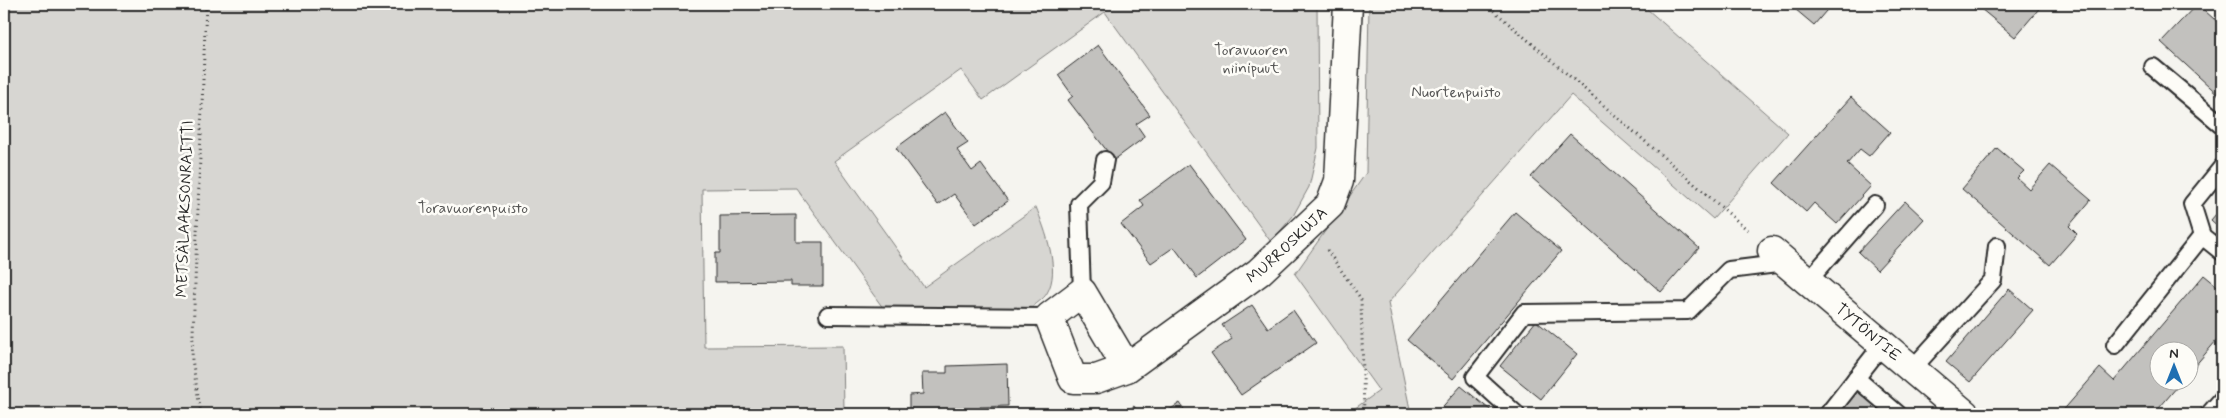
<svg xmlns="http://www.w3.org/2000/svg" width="2226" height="418" viewBox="0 0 2226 418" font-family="Mynerve,sans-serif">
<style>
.green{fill:#d7d6d2;stroke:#81807e}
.building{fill:#c2c1be;stroke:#2b2b2b}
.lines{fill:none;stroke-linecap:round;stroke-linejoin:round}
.service-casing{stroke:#2b2b2b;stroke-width:20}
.minor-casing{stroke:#2b2b2b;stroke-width:31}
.path{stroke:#2b2b2b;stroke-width:3;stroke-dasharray:1 4;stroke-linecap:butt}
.service{stroke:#fdfcf7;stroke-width:16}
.minor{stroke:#fdfcf7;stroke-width:28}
.labels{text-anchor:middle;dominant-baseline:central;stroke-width:5;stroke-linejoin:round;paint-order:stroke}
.park-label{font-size:16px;fill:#565655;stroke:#fdfcf7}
.street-label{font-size:16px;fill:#2b2b2b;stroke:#fdfcf7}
</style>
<rect width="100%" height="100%" fill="#f5f4ef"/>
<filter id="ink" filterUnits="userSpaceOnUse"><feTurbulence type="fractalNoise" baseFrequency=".02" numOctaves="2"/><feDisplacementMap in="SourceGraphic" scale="10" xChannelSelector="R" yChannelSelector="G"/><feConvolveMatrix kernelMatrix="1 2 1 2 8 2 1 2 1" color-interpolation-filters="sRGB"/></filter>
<g filter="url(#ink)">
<g class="green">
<path d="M16,4H1317L1318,148L1309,187L1293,216L1271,242L1105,12L983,100L961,70L834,161L924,287L1036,207C1045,230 1061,270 1047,293C1044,299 1035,304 1030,309L886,312L796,188L702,189L704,347L843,346L844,414H4V12Z"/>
<path d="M1369,4H1651L1647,9L1788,133L1713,219L1571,95L1388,303L1411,414H1347L1379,391L1295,274L1366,173Z"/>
</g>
<g class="building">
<path d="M1789,4H1832L1814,25Z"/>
<path d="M1975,4H2043L2015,37Z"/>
<path d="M2197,4L2222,26V98L2161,42Z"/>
<path d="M1098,45L1150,115L1136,124L1145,137L1114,160L1068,100L1073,96L1058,75Z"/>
<path d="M1851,97L1890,132L1869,156L1860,149L1847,164L1871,186L1837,224L1814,203L1806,212L1774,183Z"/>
<path d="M945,112L968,143L957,150L972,171L981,164L1008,201L976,224L954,194L938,205L896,148Z"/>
<path d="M1570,134L1699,248L1661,292L1531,177Z"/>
<path d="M1997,148L2024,171L2017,178L2029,189L2050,165L2091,200L2069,226L2077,234L2050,265L1962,189Z"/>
<path d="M1189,164L1246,240L1197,278L1174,247L1151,263L1121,224L1144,206L1140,200Z"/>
<path d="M1905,201L1924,219L1877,270L1858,252Z"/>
<path d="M2222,207V230L2211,220Z"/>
<path d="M1515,212L1561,251L1453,379L1407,340Z"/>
<path d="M796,215V242H823V286H791V281L715,282V253H720V216Z"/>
<path d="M2204,275L2222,290V334L2188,374V350H2158V380H2183L2154,414H2060L2100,368L2114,381Z"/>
<path d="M2009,289L2033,310L1970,382L1946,362Z"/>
<path d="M1252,305L1268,328L1293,310L1316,343L1241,395L1211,353L1232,339L1222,325Z"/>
<path d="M1536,321L1577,354L1541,399L1500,366Z"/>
<path d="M1007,364L1008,406L980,407V414H909V395L923,394L922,373H947V366Z"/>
<path d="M1461,386L1495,414H1436Z"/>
<path d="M1857,391L1886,414H1838Z"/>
<path d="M1180,403L1187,414H1163Z"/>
<path d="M1134,406L1139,414H1122Z"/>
</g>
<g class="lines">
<defs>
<g id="service">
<path d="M2153,67L2222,125"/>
<path d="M2202,236L2192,204L2222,167"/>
<path d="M1808,281L1875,205"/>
<path d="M1082,292L1079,204L1101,182L1105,160"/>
<path d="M828,315L1049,317"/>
<path d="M2115,345L2202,236L2222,252"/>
<path d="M1912,369L1993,280L1997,246"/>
<path d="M1856,378L1898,414"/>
<path d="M1516,414L1475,377L1524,313L1688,311L1729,270L1786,263"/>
<path d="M1828,414L1883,344"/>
<path d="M2209,414L2222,399"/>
</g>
<g id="minor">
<path id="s1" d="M1772,251L1965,414"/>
<path id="s2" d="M1127,368L1082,292L1049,317L1073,379H1096L1127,368L1259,272L1330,205L1339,181L1348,4"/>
</g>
</defs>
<use href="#service" class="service-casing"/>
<use href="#minor" class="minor-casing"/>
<g class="path">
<path d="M1486,4L1749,231"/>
<path d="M1327,250L1361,299L1364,414"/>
<path d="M201,414L192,359L206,4"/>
</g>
<use href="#service" class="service"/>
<use href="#minor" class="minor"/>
</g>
</g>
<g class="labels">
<g class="park-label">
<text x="1251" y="50">Toravuoren<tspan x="1251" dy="18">niinipuut</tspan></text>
<text x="1456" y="92">Nuortenpuisto</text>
<text x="473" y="208">Toravuorenpuisto</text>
</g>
<g class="street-label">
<text transform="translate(185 209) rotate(-88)">METSÄLAAKSONRAITTI</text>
<text stroke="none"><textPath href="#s2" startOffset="454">MURROSKUJA</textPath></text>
<text stroke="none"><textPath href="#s1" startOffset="126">TYTÖNTIE</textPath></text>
</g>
</g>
<rect width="2226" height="418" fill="none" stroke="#fdfcf7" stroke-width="20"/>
<rect x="10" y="10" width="2206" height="398" fill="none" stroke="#2b2b2b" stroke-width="2" filter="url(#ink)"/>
<g transform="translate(2174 366)"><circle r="24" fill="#fdfcf7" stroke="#a9a8a5"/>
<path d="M0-4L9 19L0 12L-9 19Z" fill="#1f6fb2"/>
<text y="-8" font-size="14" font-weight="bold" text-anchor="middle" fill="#2b2b2b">N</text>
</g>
</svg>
